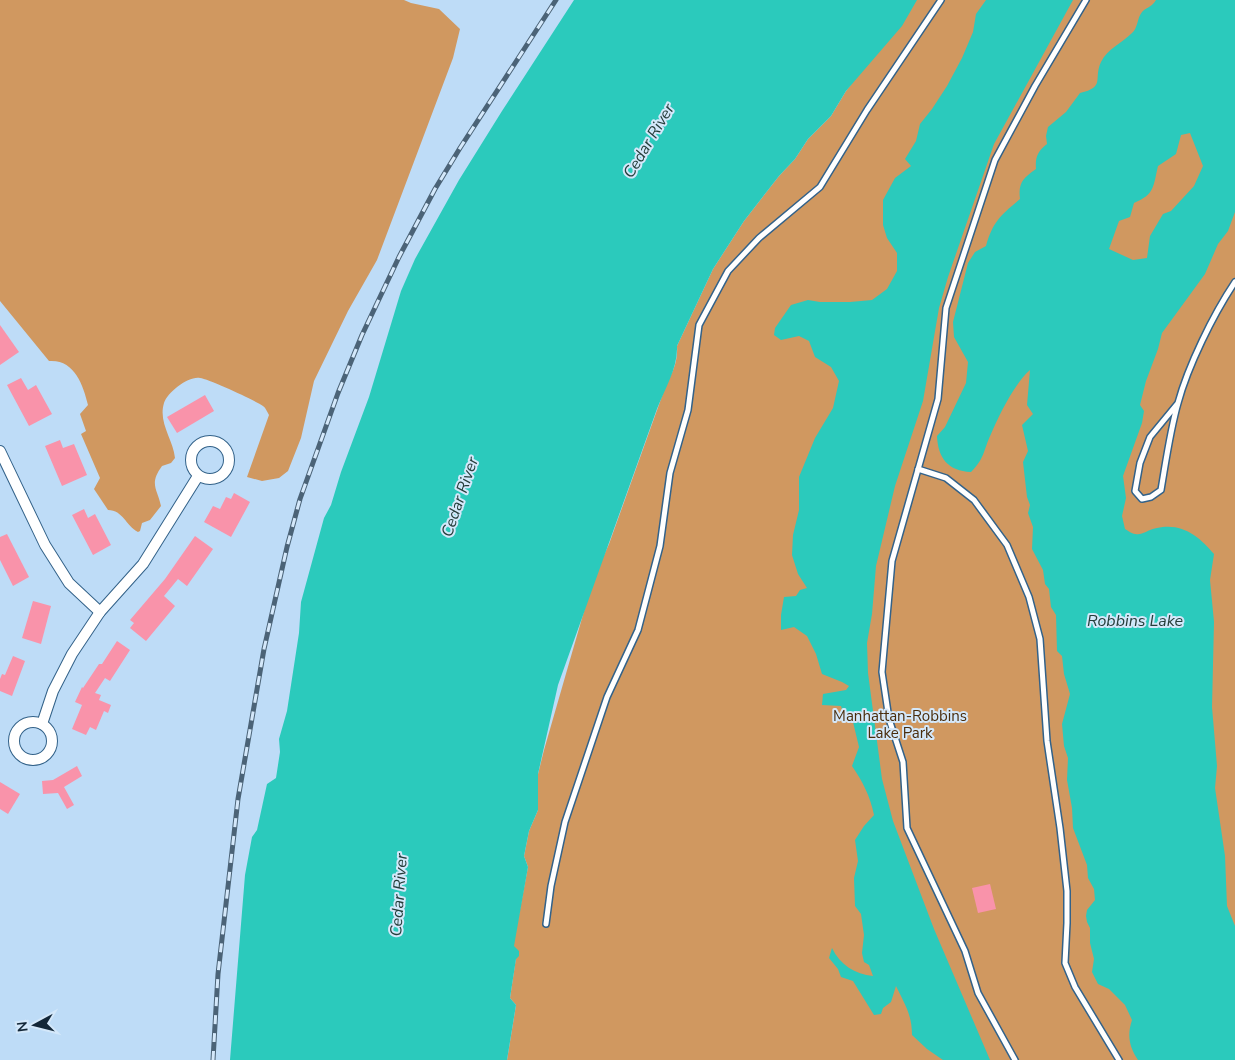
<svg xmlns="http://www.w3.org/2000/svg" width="1235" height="1060" viewBox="0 0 1235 1060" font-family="'Nunito Sans',sans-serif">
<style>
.green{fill:#d09860}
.water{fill:#2bcabc;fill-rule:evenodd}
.building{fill:#f993aa}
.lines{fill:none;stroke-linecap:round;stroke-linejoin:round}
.lane-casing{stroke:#336289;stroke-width:8}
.street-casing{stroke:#336289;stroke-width:12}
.lane{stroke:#fff;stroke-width:5}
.street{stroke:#fff;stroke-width:10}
.rail-casing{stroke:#4b6377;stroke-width:5}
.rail{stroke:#d4e8fa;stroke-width:3;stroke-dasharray:9;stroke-linecap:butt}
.labels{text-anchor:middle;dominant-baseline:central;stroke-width:4;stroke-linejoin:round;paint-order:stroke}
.park-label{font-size:15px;fill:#492c0b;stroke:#d4e8fa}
.water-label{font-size:16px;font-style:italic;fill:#253d3a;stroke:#d4e8fa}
</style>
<rect width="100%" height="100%" fill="#bedcf7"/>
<g class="green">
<path d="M0,0H404L411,3L439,9L460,29L453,58L377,260L348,311L314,381L301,438L288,471L279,478L262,481L247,477L269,415C267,412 266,408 263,406C254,400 209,379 200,378C188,376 168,392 164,403C158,423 173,439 175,458L171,463L162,466C149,484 157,488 161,506L150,520L142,523L140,531L138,532C126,526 123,510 108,510L94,489L100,478L81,434L86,431L80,414L88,405C83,384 74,359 49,361L0,301Z"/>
<path d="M916,0H1235V1060H507L516,1005L510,998L516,958L513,946L528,867L524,856L529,831L538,810V774L544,750L593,580L609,544L666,385C673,372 678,361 677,346L713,269L744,221L779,176L795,159L808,139L831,116L846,91Z"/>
</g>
<g class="water">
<path d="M574,0H917L902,26L846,91L831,116L808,139L795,159L779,176L744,221L713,269L677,346C678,368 665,388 657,409L558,685L538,774V810L529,831L524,856L528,867L514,946L519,951V956L516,959L510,998L516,1005L507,1060H230L245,875L252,837L257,830L267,784L276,778L280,752L279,739L287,711L299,633L301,602L324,518L331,505L341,472L369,397L401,291L415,259L459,180L502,111Z"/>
<path d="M986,0H1073L994,144L948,277L939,308L923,401L895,486L876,566L872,614L867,643L868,673L882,779L893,821L934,929L990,1060H943L927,1049L912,1035C912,1014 904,1003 896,986L891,1002L883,1008L881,1014L874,1015L853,981L841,977L838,969L829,958L832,948C840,965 855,974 873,976L869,965L864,962L862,953L864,935L861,914L855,906L854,878L858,861L855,840L864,826L874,815C870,796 863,782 852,766L859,747L853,722L844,716L841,706L822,705L823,694L846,690L849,686L842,682L822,674L816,654L807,636L794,627L781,630V615L784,597L796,596L800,590L807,588L798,574L792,555L793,535L799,510V477L815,438L833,408L839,381L831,367L815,357L809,341L799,336L781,340L774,335L775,328L791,305L808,300L820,302H850L872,300L887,289L897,271V253L887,238L883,225V200L895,178L911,166L905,159L916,141L920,124L932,109L947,86L962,58L973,32L976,14Z"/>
<path d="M1156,0H1235V212L1228,231L1218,244L1205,274L1162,333L1158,349L1146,381L1140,405L1144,411L1142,423L1123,476L1126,498L1122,516L1125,529C1141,540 1142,531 1157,528C1182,522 1200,537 1214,554L1210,580L1214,622L1212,707L1217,766L1215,788L1225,856L1227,906L1235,926V1060H1138C1129,1047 1127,1035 1132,1020L1125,1005L1109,989L1098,984L1092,972L1094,959L1090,943V928L1087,922L1086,916L1087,910L1095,900L1094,889L1088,878L1087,865L1073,828L1072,808L1067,780L1068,758L1064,746L1062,724L1070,694L1064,674L1062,656L1057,651L1056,615L1051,607L1049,589L1045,584L1043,570L1032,549L1033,527L1028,513L1030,505L1027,497L1023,462L1028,451L1022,425L1033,414L1027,405L1030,370C1015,383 999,415 991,434C983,451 985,458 971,472C948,471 938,458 937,436L945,427L966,383L968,362L954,337L953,322L968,263L975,252L986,246C993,221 1001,215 1020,199C1018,183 1023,178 1036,169C1035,157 1038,151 1047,144L1046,136L1048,127L1066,112L1080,93C1106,87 1093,79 1101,62C1107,49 1122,43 1132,33C1138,28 1137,18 1142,12C1145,8 1151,8 1156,0ZM1190,133L1203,166L1194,186L1171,211L1163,214L1150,236L1147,258L1133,260L1109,249L1119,221L1130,217L1134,203C1155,194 1153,187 1158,166L1176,154L1181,135Z"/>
</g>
<g class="building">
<path d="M0,325L19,352L0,365Z"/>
<path d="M21,378L28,390L36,385L52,414L29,426L7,385Z"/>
<path d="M205,395L214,411L177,433L167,417Z"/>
<path d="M60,440L63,448L74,444L87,475L62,486L45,446Z"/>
<path d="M234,493L250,502L231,537L204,522L213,506L220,509L226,497L231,499Z"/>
<path d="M84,509L88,518L95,514L111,545L93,555L72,515Z"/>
<path d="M7,534L29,577L13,586L0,560V537Z"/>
<path d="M195,536L213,549L187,586L178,579L164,596L175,606L146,641L130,628L134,623L130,620L165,579Z"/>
<path d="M33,601L51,606L41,644L22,638Z"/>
<path d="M117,641L130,650L110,681L105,678L95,693L101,695L99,700L111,705L108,713L104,711L96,730L90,727L86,735L72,729L82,705L75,702L82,687L83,688L99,664H102Z"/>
<path d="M13,656L25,661L12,696L0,691V679L2,674L5,675Z"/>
<path d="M77,766L82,776L64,787L74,805L67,809L58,793L43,794L42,781L53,780Z"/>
<path d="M0,782L20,794L8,814L0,809Z"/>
<path d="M990,884L996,909L978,913L972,888Z"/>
</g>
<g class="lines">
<defs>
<g id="lane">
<path d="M1178,403L1150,437L1140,463L1135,491L1142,499L1151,497L1161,490C1166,461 1170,431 1178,403C1188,366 1213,315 1235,282"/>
<path d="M918,469L946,478L974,500L1007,545L1029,597L1040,639L1047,741L1060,828L1067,891V923L1065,963L1075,987L1119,1060"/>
<path d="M546,924L551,886L565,822L607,697L638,630L660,546L670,473L688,410L699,325L728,271L759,238L820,187L867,110L941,0"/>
<path d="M1015,1060L978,993L965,951L907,828L903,762L889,719L882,672L892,561L938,399L946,308L995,160L1035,86L1086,0"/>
</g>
<g id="street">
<circle cx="210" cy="460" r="19"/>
<path d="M0,451L45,545L69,583L100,612"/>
<circle cx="33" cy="741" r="19"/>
<path d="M42,724L53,691L72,654L100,612L143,564L198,476"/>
</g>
</defs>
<use href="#lane" class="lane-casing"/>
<use href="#street" class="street-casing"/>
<use href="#lane" class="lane"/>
<use href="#street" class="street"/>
<defs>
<path id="rail" d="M213,1060L218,974L238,799L264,649L287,547L300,499L338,393L362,335L399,257L435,189L460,148L556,0"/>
</defs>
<use href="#rail" class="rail-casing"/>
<use href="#rail" class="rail"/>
</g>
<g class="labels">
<g class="park-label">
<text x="900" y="716">Manhattan-Robbins<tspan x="900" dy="17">Lake Park</tspan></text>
</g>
<g class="water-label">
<text transform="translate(649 141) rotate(-59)">Cedar River</text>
<text transform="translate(460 497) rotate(-71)">Cedar River</text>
<text x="1135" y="621">Robbins Lake</text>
<text transform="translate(399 895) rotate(-86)">Cedar River</text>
</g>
</g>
<g transform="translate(35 1025) rotate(263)" stroke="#d4e8fa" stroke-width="4" paint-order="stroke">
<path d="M0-4L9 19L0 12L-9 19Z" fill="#132738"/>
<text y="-8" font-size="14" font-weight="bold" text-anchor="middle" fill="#132738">N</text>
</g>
</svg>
